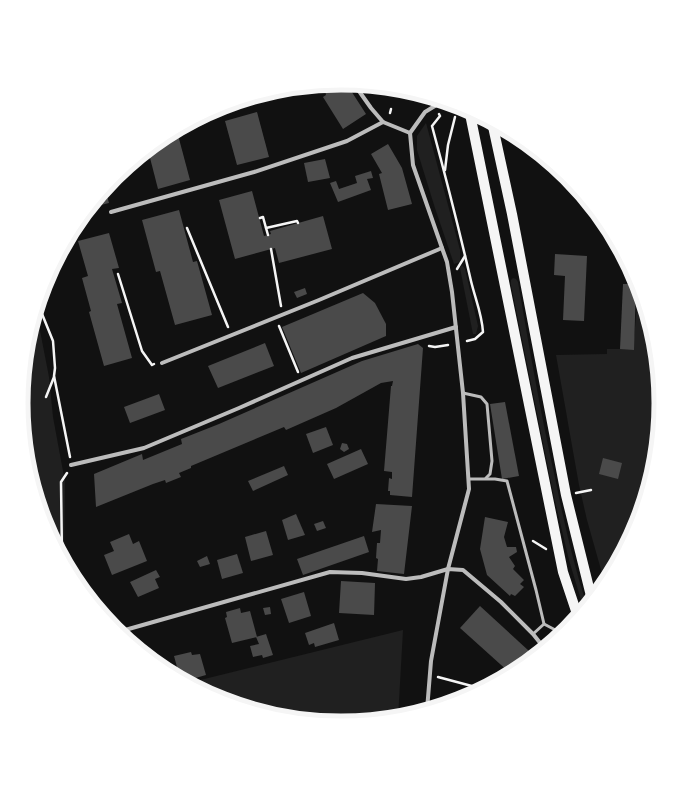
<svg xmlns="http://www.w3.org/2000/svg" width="683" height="806" viewBox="0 0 683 806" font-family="'Public Sans',sans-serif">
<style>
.green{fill:#202020}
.building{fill:#4a4a4a}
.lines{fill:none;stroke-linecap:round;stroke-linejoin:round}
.path{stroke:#f5f5f5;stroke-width:2.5}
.service{stroke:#bcbcbc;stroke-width:3}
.minor{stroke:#bcbcbc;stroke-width:4}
.primary{stroke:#f5f5f5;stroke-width:10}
.rim{fill:none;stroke:#f5f5f5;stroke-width:5}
</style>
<rect width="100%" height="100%" fill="#111"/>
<g class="green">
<path d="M426,123L460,250V262L454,264L435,208L417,150V136Z"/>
<path d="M462,265L465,269L478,326L476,334H473L460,268Z"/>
<path d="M513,278L516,279L518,282C529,346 540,410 554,473C563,518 573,563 587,606L584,610L569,560L554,497L511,285V280Z"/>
<path d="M639,284L656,341L662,403L656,466L638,526L605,584L587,520L579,485L556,355L607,354V349H633Z"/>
<path d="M36,310L49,377L53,417L65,482L64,560L45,525L27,465L21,403L27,340Z"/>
<path d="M403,630L398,718L341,723L279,717L219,699L188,683Z"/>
</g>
<g class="building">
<path d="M342,83H346L366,114L343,129L323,97L326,95L323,84Z"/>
<path d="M257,112L269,157L237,165L225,121Z"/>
<path d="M178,135L190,180L158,189L148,150L160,139Z"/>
<path d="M388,144L402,168L412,204L388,210L379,174L382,173L371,154Z"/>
<path d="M325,159L330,178L308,182L304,163Z"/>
<path d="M371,171L373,178L367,179L371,190L338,202L330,183L336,181L339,189L357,183L355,176Z"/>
<path d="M105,188L109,203L89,208Z"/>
<path d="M252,191L264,236L271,234L270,231L323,216L332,249L279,263L275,248L235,259L219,200Z"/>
<path d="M179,210L193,262L197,261L212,315L175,325L160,271L156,272L142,220Z"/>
<path d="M109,233L119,268L112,269L122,303L117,304L132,358L104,366L89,312L91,311L82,278L88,276L78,241Z"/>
<path d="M555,254L587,256L584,321L563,320L565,276L554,275Z"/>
<path d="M623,284H636L634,350L620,349Z"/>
<path d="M305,288L307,294L297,298L294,292Z"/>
<path d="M363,293L375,303L386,324V336L301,373L282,327Z"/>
<path d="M265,343L274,366L218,388L208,366Z"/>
<path d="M418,344L423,348L412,497L390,495V491H388L389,478L392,479V472L384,471L391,386H392L393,381L381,383L336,408L286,430L284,427L191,466V468L179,473L181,477L166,483L165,480L153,484L96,507L94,474L142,454L143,460L182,444L181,439L219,424L362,361Z"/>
<path d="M159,394L165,410L130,423L124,407Z"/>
<path d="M505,402L519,476L502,479L490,404Z"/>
<path d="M326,427L333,445L313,453L306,434Z"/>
<path d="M342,443L347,444L349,449L344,452L340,449Z"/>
<path d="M361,449L368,464L334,479L327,464Z"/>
<path d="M603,458L622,463L618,479L599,474Z"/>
<path d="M284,466L288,475L253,491L248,481Z"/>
<path d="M376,504L412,506L404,574L377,571L378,559L376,558L377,543H380L381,530L372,532Z"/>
<path d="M296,514L305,535L288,540L282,520Z"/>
<path d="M485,517L508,522L504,537L507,547H516L517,552L509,557L515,566L513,569L524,580L520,584L524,587L515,596L511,594L510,596L487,575L480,549Z"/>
<path d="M323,521L326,528L317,531L314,524Z"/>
<path d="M266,531L273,555L251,561L245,537Z"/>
<path d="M129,534L133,544L139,541L147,561L112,575L104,555L114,551L110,542Z"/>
<path d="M364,536L369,552L303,575L297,559Z"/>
<path d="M237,554L243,573L222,579L217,560Z"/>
<path d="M207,556L210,564L200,567L197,561Z"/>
<path d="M156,570L160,577L155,579L159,588L138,597L130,582Z"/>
<path d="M341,581L375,583L374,615L339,613Z"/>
<path d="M304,592L311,616L289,623L281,599Z"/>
<path d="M480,606L529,651L535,657L519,670L511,674L460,628Z"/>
<path d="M270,607L271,614L265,615L263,608Z"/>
<path d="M240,608L241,613L250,611L257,637L232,643L225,618L227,617L226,612Z"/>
<path d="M334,623L339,640L315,647L314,643L309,645L305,633Z"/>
<path d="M266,634L273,655L263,658L262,655L253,657L250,646L259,644L256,637Z"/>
<path d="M191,652L192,655L200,654L206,675L185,681L180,678L174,656Z"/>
</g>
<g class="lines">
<g class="path">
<path d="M390,113L391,109"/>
<path d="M439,114L440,116L432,126C446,178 459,229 471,281C475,298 482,314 483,332L475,339L467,341"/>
<path d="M445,170L448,145L455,117"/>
<path d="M260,218L263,217L266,228"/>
<path d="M187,228L228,327"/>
<path d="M268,235L266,228L297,221L298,223"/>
<path d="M271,249L281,306"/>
<path d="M457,269L465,256"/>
<path d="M118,274L142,351L152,365L154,364"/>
<path d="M38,304L53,341L55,368L54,376L70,457"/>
<path d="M279,326L298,372"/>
<path d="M429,346L435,347L448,345"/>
<path d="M46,397L54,377"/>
<path d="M576,493L591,490"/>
<path d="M533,541L546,549"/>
<path d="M62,557L61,482L67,473"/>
<path d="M438,677L483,689"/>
</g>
<g class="service">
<path d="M463,393L481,397L487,404L492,461L490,474L486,478"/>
<path d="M469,479H495L507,481L536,590L544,624L533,634"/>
<path d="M544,624L563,634"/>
</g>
<g class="minor">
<path d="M354,84L371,108L383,122L410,133"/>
<path d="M410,133L413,165L442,248L447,262L452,292L463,393L469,489L448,569L431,661L427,710"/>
<path d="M410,133L425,112L443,101"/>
<path d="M111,212L254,172L347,141L383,122"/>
<path d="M162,363L319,300L442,248"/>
<path d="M71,465L144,448L239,408L352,358L456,327"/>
<path d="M118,632L330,572L362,573L406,579L421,577L448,569L463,570L501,602L533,634L545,649"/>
</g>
<g class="primary">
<path d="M469,109L563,572L578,617"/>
<path d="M492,122L512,214L566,495L592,600"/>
</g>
</g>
<path d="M0 0H683V806H0ZM28 403a313 313 0 1 1 626 0a313 313 0 1 1-626 0Z" fill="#fff" fill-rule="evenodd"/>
<path class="rim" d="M28 403a313 313 0 1 1 626 0a313 313 0 1 1-626 0Z"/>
</svg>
